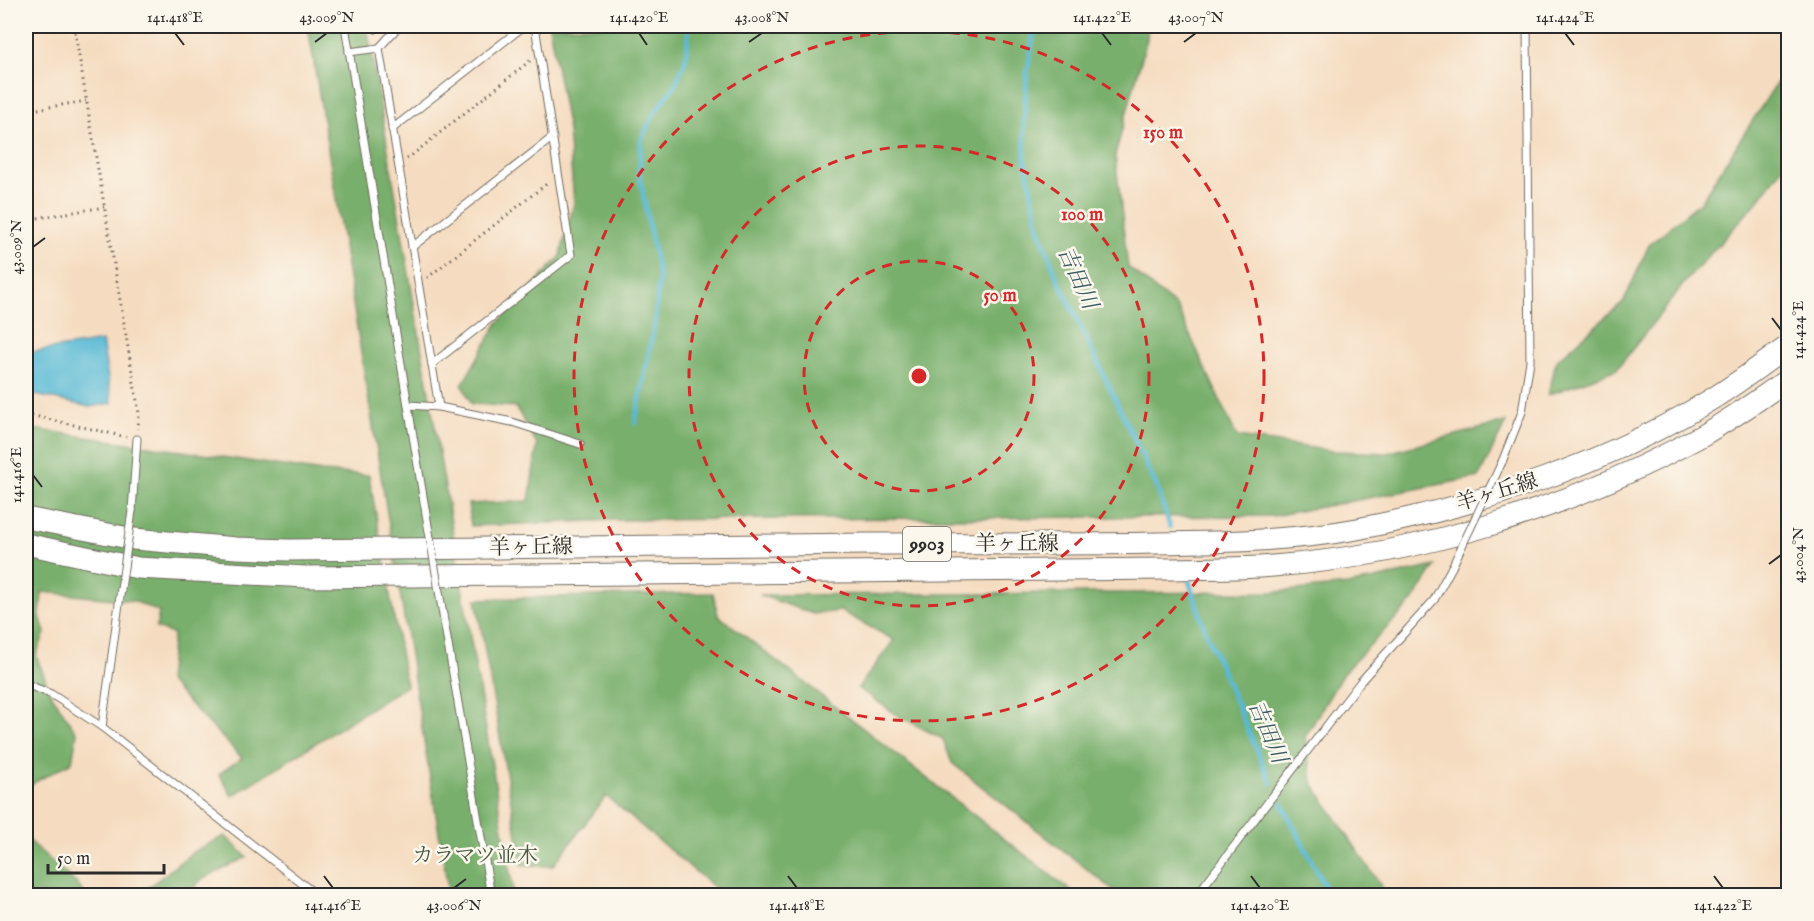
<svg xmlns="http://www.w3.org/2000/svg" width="1814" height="921" viewBox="0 0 1814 921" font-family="'IM FELL English','Noto Serif JP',serif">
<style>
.forest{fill:#78af6c;stroke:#526d4c;stroke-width:1.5}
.water{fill:#57b9d5;stroke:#417280;stroke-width:1.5}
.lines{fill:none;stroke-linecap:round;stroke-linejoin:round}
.stream{stroke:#57b9d5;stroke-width:4.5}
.service-casing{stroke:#72695f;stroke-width:9}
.primary-casing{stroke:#72695f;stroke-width:23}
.path{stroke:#72695f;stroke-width:3;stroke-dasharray:1.5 4.5;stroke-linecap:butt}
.service{stroke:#fff;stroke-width:7}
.primary{stroke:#fff;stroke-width:21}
.service-bridge-casing{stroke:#72695f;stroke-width:9;stroke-linecap:butt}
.service-bridge{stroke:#fff;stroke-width:7}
.ticks{fill:none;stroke:#2b2b2b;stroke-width:2}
.ring{fill:none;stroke:#d62828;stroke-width:3;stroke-dasharray:10 8}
.labels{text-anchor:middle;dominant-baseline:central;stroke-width:5;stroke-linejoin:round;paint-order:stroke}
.shield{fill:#fbf7ec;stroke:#696865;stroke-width:1.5}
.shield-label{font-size:20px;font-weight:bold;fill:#2b2b2b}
.street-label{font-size:21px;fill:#2b2b2b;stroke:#fbf7ec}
.park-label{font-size:21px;fill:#4b5b43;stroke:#fbf7ec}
.water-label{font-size:22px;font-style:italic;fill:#3a5d66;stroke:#fbf7ec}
.centre{fill:#d62828;stroke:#fbf7ec;stroke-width:3}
.ring-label{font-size:18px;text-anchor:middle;font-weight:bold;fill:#d62828;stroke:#fbf7ec;stroke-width:5;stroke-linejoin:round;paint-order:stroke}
.neatline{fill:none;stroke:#2b2b2b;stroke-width:2}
.ticks-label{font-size:15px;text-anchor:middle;fill:#2b2b2b}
</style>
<rect width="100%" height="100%" fill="#fbf7ec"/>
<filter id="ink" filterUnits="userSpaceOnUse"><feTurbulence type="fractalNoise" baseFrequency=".0167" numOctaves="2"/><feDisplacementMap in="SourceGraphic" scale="12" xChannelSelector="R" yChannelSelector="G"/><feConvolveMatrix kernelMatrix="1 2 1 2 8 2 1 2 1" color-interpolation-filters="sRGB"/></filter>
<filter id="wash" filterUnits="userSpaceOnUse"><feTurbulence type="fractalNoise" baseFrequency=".008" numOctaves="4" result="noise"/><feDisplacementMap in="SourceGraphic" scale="24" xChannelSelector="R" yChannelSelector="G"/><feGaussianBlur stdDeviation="1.35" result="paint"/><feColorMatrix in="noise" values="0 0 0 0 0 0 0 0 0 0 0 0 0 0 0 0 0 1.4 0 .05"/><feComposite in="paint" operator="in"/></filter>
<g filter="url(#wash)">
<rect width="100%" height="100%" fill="#f5dcc0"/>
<g class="forest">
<path d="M308,26H367L514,895H449Z"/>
<path d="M549,26H1148L1147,39L1115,155L1128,267L1177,307L1237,437L1333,451L1387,453L1506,422L1479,477L1273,516L616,520L471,526L468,504L529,501L537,445L516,407L472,404L462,385L497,324L560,257L574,203L568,131Z"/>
<path d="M1788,65V161L1758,201L1685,282L1617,369L1548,395L1556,361L1624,301L1649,245L1701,201Z"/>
<path d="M26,428L323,472L369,475L406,686L232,796L219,774L242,758L168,681L173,634L156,628L159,612L134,601L42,592L40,616L45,633L36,655L51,694L77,733L72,762L26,787Z"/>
<path d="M1435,566L1413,601L1344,672L1305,737L1312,782L1387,895H1120L952,763L943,739L897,715L858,688L894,640L841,611L813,614L760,595L1276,592L1348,585Z"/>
<path d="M713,593L718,615L1076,895H723L606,796L553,866L522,865L476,599Z"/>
<path d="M225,836L247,857L202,879L187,895H139L193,852Z"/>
<path d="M26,838L78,885L85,895H26Z"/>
</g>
<path class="water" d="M102,341L112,403L90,407L26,393V353Z"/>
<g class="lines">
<g class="stream">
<path d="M1035,26L1027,74L1024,123L1025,159L1039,229L1056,275L1156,485L1170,527"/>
<path d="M635,423L655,322L659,278L639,173L641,140L655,112L674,87L686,59L689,26"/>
<path d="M1187,575L1206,633L1271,783"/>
<path d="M1282,804L1330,896"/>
</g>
</g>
</g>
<g filter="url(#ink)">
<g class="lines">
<defs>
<g id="service">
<path d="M345,26L423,496"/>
<path d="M379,48L439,407"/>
<path d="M349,52L379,48L399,26"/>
<path d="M392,129L524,26"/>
<path d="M412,247L553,137"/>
<path d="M432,364L571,255L535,26"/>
<path d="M408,405L439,407L512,422L580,444"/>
<path d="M1502,462L1522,412L1530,361L1527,26"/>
<path d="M132,511L137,439"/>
<path d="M443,615L491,896"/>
<path d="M26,684L51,694L102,727L318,896"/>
<path d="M102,727L121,589"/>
<path d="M1196,896L1361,681L1434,600L1452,567"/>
</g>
<g id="primary">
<path d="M26,518L134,539L236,548L288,550C482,548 676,546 870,544C965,543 1061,545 1156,543C1223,542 1292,541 1357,529C1479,506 1606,464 1712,399C1738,383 1763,364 1788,346"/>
<path d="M26,544L138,568L306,577L1168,569C1203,568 1238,569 1273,566C1422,555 1570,508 1701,436C1731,419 1760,399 1788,379"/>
</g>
</defs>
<use href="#service" class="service-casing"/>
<use href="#primary" class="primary-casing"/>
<g class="path">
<path d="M74,26L139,413L138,429"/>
<path d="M375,26L376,34"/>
<path d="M26,28L42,26"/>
<path d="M26,111L86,101"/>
<path d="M407,159L531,60"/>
<path d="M26,220L104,207"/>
<path d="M427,278L549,182"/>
<path d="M26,414L126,437"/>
</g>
<use href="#service" class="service"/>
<use href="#primary" class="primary"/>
<defs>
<g id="service-bridge">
<path d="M423,496L443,615"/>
<path d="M1452,567L1502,462"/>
<path d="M121,589L132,511"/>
</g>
</defs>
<use href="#service-bridge" class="service-bridge-casing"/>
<use href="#service-bridge" class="service-bridge"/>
</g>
</g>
<path class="ticks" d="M175,33L184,45M639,33L647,45M1102,33L1111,45M1565,33L1574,45M315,42L327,33M749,42L762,33M1184,42L1196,33M33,247L45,238M1772,318L1781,330M33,475L42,487M1769,564L1781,555M324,876L333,888M788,876L797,888M1251,876L1260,888M1714,876L1723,888M454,888L466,879"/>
<g class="ring">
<circle cx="919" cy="376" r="115"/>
<circle cx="919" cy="376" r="230"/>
<circle cx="919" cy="376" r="345"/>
</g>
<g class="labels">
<rect class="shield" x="903" y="527" width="48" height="34" rx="4.5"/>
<g class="shield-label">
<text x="927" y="544">9903</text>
</g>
<g class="street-label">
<text transform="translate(1497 493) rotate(-17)">羊ヶ丘線</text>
<text x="1017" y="544">羊ヶ丘線</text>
<text transform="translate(531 548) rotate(-1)">羊ヶ丘線</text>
</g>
<g class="park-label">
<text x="475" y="856">カラマツ並木</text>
</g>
<g class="water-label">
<text transform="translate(1077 278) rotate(66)">吉田川</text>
<text transform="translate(1267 732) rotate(67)">吉田川</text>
</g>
</g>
<circle cx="919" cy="376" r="9" class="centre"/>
<g class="ring-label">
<text x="1163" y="138">150 m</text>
<text x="1082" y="220">100 m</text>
<text x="1000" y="301">50 m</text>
</g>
<rect width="1814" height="921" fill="none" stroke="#fbf7ec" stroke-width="66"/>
<path d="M48 864v9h116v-9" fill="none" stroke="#2b2b2b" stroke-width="3"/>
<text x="57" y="864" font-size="18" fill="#2b2b2b" stroke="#fbf7ec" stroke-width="4.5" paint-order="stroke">50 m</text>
<rect x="33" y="33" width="1748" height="855" class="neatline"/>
<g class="ticks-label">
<text x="175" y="22">141.418°E</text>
<text x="327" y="22">43.009°N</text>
<text x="639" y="22">141.420°E</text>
<text x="762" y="22">43.008°N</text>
<text x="1102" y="22">141.422°E</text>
<text x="1196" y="22">43.007°N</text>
<text x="1565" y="22">141.424°E</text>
<text transform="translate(16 247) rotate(-90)" y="5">43.009°N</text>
<text transform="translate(1798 330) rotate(-90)" y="5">141.424°E</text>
<text transform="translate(16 475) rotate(-90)" y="5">141.416°E</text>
<text transform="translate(1798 555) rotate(-90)" y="5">43.004°N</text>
<text x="333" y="910">141.416°E</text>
<text x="454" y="910">43.006°N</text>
<text x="797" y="910">141.418°E</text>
<text x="1260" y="910">141.420°E</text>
<text x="1723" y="910">141.422°E</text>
</g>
</svg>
